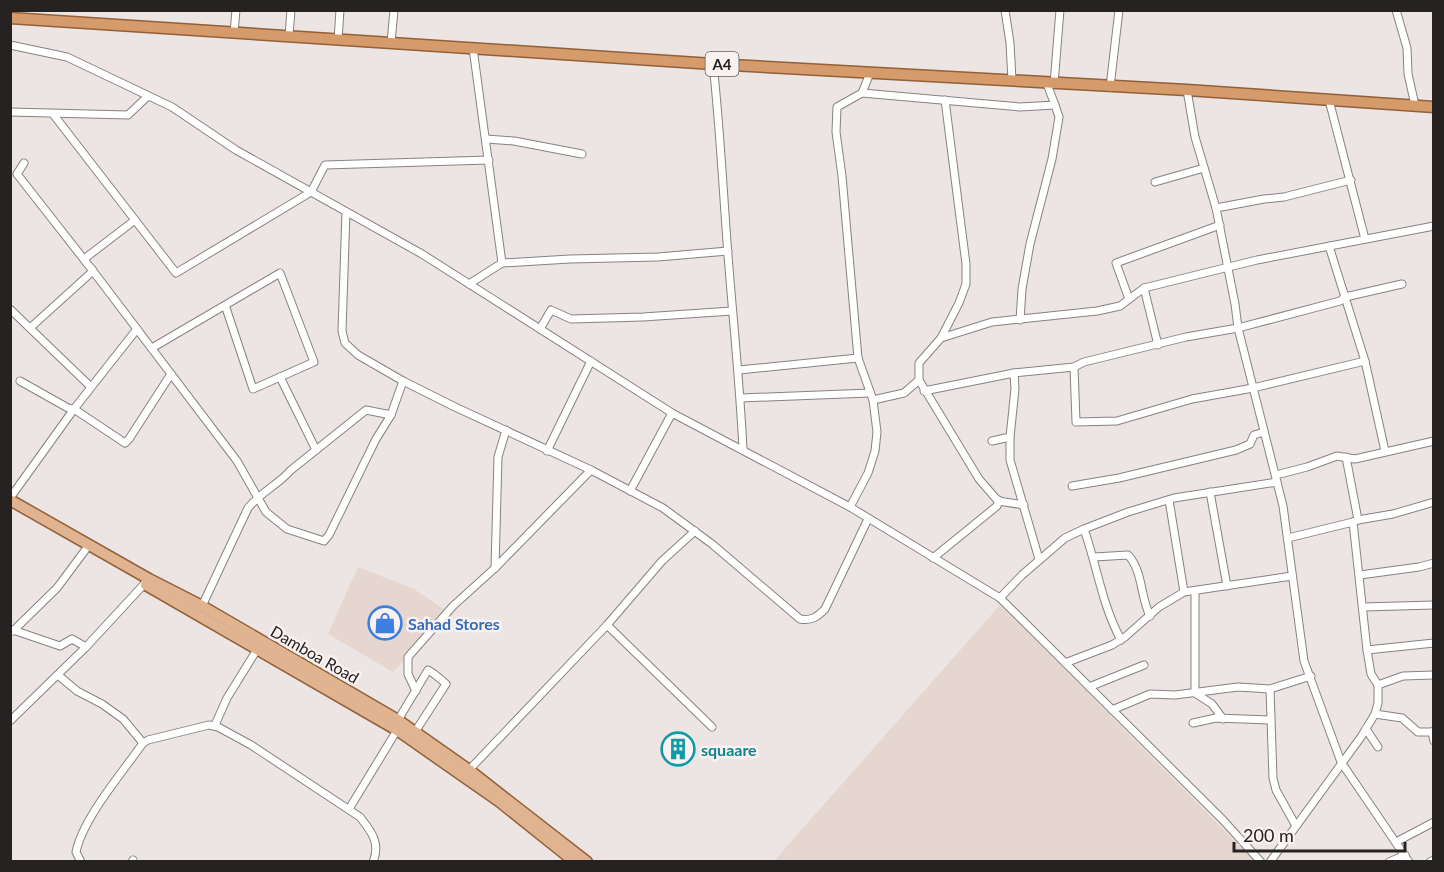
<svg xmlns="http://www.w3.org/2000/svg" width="1444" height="872" viewBox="0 0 1444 872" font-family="Lato,sans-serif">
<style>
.built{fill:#e5d6d0}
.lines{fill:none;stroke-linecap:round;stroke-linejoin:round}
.minor-casing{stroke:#88827f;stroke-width:9}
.primary-casing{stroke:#926039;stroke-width:13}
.trunk-casing{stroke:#926039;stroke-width:13}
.minor{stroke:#fff;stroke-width:7}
.primary{stroke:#e0b490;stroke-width:10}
.trunk{stroke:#d69b6b;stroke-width:10}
.labels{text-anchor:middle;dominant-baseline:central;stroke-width:5;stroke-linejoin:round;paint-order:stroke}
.shield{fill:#f9f2f0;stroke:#65605f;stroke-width:1.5}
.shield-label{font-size:15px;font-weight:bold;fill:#252221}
.shop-label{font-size:16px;font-weight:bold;fill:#366cbe;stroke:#f9f2f0;text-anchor:start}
.street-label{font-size:16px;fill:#252221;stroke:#f9f2f0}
.culture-label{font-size:16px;font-weight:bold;fill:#0d838f;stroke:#f9f2f0;text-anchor:start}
</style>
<rect width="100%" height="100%" fill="#ece5e3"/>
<g class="built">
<path d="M358,567L414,589L448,612L393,672L328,634Z"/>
<path d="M1000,605L1255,861H774Z"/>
</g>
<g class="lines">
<defs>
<g id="minor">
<path d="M1005,10L1010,43L1012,80"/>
<path d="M1396,10L1407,48L1408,74L1415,105"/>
<path d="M234,33L236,10"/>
<path d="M289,36L291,10"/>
<path d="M338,40L340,10"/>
<path d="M391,43L394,10"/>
<path d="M10,45L67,57L172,107L236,150L422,254L672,413L850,507L1000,598L1223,820L1261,862"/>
<path d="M473,48L502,263"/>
<path d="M713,64C720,127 723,191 728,255C733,320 740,385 743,450"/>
<path d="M1054,84L1060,10"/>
<path d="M1110,87L1119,10"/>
<path d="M1187,90L1195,137L1216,208L1235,304L1238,328L1283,506L1304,661L1341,762L1409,862"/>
<path d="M862,93L1020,107L1055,105L1047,84"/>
<path d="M1329,100L1365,239"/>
<path d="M10,112L128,115L148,96"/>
<path d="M53,114L135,220L84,259L85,261"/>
<path d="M486,139L514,141L582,154"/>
<path d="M24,163L17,174L93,271L237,461L266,512L287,529L324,541L329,535L376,439L391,415L403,381"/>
<path d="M1155,182L1204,168"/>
<path d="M1216,208L1264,199L1284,197L1351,180"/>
<path d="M346,212L342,331L345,343L358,355L403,381L455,407L591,470L663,508L712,544L800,619C812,621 817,617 825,609L868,519"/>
<path d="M135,220L176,273L311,192L325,165L489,160"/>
<path d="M1329,246L1365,361L1385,451"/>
<path d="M469,284L502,263L570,259L658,257L728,251"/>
<path d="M1144,288L1158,345"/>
<path d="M1129,299L1116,263L1220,225"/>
<path d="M10,309L91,387"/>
<path d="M1020,320L1022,289L1030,244L1052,159L1059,117L1055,105"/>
<path d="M30,328L93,271L92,269"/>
<path d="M540,329L551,310L571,319L643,317L732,311"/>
<path d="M941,338L992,322L1097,311L1120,306L1144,288L1257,260L1434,226"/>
<path d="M152,348L280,273L314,362L253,389L225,305"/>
<path d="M1074,367L1076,422L1117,421L1192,399L1253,388L1365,361"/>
<path d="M739,370L858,358"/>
<path d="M280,377L316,450"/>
<path d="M919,380L979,479L998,501L1024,505"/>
<path d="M20,381L68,408L74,409L125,443L129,439L171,374"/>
<path d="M924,391L1014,373L1074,367L1084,362L1186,337L1238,328L1340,301L1345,297L1402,284"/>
<path d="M741,398L870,393"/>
<path d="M873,400L904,393L919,380V363L941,338L959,303L966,284V264L945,100"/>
<path d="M1010,437V460L1039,559"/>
<path d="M992,441L1010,437L1015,389L1014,373"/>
<path d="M547,451L591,361"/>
<path d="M1276,475L1307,467L1337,456L1355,459L1434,441"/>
<path d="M1072,486L1119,478L1236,450L1250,444L1254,435L1264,432"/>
<path d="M630,491L672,413"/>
<path d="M1210,492L1227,586"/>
<path d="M10,498L74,409L137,329"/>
<path d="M1169,500L1184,592"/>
<path d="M850,507L868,473L875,451L877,432L873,400L858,358L842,176L836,132L837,107L862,93L870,73"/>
<path d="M1358,520L1393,514L1434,502"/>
<path d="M1084,529C1097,566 1102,605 1121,640"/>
<path d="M1288,538L1353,522"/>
<path d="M1094,557L1128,555C1143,571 1140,596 1150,616"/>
<path d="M933,558L997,506L999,500"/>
<path d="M495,568L498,457L506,430"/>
<path d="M1360,575L1419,567L1434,563"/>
<path d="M1195,591V693L1212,704L1223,719"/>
<path d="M1000,598L1022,575L1065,538L1084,529L1128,512L1174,498L1277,482"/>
<path d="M202,606L248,508C262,491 278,485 291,470L366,410L391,415"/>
<path d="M1363,607L1434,605"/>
<path d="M607,625L712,727"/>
<path d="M13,630L60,646L72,639L86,647"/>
<path d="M13,631L57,588L86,549"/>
<path d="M1367,650L1434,643"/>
<path d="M1065,663L1112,645L1125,637L1159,607L1184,592L1292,576"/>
<path d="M58,675L77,691L102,704L123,719L143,743"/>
<path d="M1378,685L1403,676L1434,675"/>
<path d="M1089,687L1144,665"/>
<path d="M1270,689L1273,778L1276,790L1296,826"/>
<path d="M416,691L408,674V657L453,606L495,568L591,470"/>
<path d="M1112,710L1150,694L1175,695L1238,687L1270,689L1311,676"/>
<path d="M1375,714L1402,718L1418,732H1434"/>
<path d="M398,720L428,670C431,671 443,681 446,684L415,732"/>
<path d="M10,721L86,647L147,581"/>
<path d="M1193,723L1216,718L1270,720"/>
<path d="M215,725L227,698L258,648"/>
<path d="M1366,729L1378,747"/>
<path d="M1432,732L1434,741"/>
<path d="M469,770L607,625L662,561L695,531"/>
<path d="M349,809L399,727"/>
<path d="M1396,842L1434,822"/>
<path d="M81,862L76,852C83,818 122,773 143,743L148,740L209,725L218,727L251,745L360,817C371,831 381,843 373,862"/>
<path d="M132,862L133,860"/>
<path d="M1270,862L1361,737L1375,714L1378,703V685L1371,674L1367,650L1353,522L1358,520L1346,457"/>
<path d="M1389,862L1405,855"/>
<path d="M1430,862L1434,860"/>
</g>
<g id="primary">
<path d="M10,500L149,579L202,606L398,720L469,770L587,862"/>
<path d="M146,585L397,730L500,802L575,862"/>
</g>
<path id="trunk" d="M10,18L713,64L1187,90L1434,107"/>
</defs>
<use href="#minor" class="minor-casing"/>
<use href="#primary" class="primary-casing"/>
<use href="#trunk" class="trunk-casing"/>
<use href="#minor" class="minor"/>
<use href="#primary" class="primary"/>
<use href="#trunk" class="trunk"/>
</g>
<defs>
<symbol id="shop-ring" viewBox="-11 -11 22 22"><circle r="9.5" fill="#f9f2f0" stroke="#3f7fe0" stroke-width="1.5"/><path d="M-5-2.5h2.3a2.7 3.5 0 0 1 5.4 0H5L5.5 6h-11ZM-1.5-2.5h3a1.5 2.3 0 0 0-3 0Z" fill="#3f7fe0"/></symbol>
<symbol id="building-ring" viewBox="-11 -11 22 22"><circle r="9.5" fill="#f9f2f0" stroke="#0f9aa8" stroke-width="1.5"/><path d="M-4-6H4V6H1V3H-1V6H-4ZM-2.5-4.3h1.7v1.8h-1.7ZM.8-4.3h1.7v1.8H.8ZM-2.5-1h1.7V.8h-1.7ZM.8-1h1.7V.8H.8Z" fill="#0f9aa8"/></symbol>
</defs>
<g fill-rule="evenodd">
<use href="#shop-ring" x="366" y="604" width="38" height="38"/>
<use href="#building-ring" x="659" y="730" width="38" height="38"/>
</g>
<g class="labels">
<rect class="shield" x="705.5" y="52" width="33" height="24" rx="4.5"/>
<g class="shield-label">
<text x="722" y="64">A4</text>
</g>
<g class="shop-label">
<text x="408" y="623">Sahad Stores</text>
</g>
<g class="street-label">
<text transform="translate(315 654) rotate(30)">Damboa Road</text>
</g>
<g class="culture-label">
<text x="701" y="749">squaare</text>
</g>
</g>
<rect width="1444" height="872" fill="none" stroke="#252221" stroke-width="24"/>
<path d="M1234 842v9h171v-9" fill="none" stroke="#252221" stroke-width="3"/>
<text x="1243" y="842" font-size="18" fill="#252221" stroke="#f9f2f0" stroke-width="4.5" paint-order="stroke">200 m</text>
</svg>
